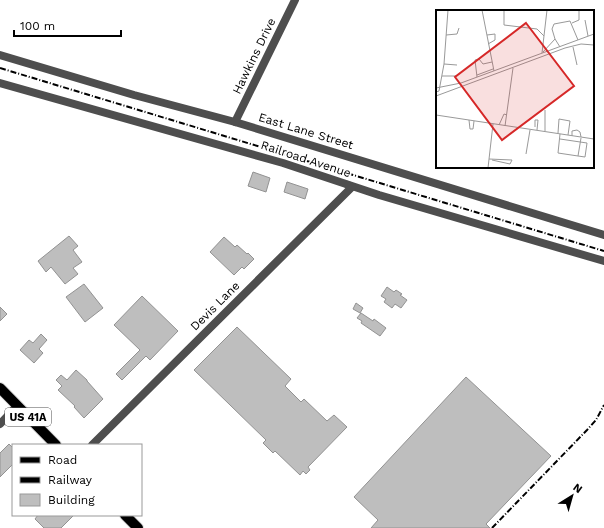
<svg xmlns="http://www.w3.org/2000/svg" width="604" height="528" viewBox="0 0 604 528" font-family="'Work Sans',sans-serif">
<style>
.building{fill:#bebebe;stroke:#929292}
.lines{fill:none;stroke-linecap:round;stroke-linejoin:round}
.major-casing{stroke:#dbdbdb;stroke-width:12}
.minor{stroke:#4e4e4e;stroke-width:8}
.major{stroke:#000;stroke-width:10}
.rail{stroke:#000;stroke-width:2;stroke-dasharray:6 2 1 2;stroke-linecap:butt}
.labels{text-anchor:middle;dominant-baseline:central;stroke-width:3.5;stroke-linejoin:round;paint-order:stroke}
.shield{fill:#fff;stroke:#4c4c4c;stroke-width:1}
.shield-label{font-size:11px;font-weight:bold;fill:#000}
.street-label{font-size:12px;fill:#000;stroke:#fff}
.inset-road{fill:none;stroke:#999;stroke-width:1}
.view{fill:#d62828;fill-opacity:0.15;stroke:#d62828;stroke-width:2}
.inset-edge{fill:none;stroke:#000;stroke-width:2}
</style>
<rect width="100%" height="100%" fill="#fff"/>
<g class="building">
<path d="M253,172L270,178L266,192L248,186Z"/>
<path d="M287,182L308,189L305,199L284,192Z"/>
<path d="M69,236L78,246L73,250L82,262L73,268L78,274L65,284L51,267L46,272L38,261Z"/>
<path d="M224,237L235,247L237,245L247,254L248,253L254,259L244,269L242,267L234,275L210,252Z"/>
<path d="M84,284L103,308L85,322L66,297Z"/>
<path d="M387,287L394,292L396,290L402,294L400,295L407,300L401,308L395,304L392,308L384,302L386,299L381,296Z"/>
<path d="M142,296L178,331L150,360L146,356L122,380L116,374L140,350L114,325Z"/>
<path d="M356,303L363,308L360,313L353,309Z"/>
<path d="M0,307L7,314L0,321Z"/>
<path d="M361,313L373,321L374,319L386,328L380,336L361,323L362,321L357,318Z"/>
<path d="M237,327L291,379L285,386L301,402L304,399L327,421L334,415L347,427L308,467L310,470L306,474L303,471L300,475L275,451L273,453L263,443L266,440L194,370Z"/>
<path d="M41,334L47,340L39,349L43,353L34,363L20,350L29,340L33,343Z"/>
<path d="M76,370L87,380V381L103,399L84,418L74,407L75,406L58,390L62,386L56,380L61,375L67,380Z"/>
<path d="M466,377L551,456L486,524L490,528H371L378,520L354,497Z"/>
<path d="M9,444L13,448V464L0,477V453Z"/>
<path d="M38,515H74L61,528H44L35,519Z"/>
</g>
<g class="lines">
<defs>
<g id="major">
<path d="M0,388L56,445"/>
<path d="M125,515L138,528"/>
</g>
</defs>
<use href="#major" class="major-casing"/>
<g class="minor">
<path d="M0,55L134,95L235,122L604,235"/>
<path d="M0,83L283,163L379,195L604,261"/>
<path d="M235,122L295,0"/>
<path d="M0,424L17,406"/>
<path d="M92,445L352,187L348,185"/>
</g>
<use href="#major" class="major"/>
<g class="rail">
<path d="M0,68L604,251"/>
<path d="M492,528L587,430L596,420L604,405"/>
</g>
</g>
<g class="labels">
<rect class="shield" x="5" y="408" width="46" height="18" rx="3"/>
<g class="shield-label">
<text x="28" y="417">US 41A</text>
</g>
<g class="street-label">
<text transform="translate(254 56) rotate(-64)">Hawkins Drive</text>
<text transform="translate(306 131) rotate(17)">East Lane Street</text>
<text transform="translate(306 159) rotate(18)">Railroad Avenue</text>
<text transform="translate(215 306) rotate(-45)">Devis Lane</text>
</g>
</g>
<g transform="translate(436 10)">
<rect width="158" height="158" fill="#fff"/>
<path class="inset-road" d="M46,0L58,61M68,0V15L101,19L108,26M149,10L152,26M136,13L143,10V0M10,25L21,24L23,18M51,25L59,24V30L52,34M119,29L116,19L118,14L134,11L142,30M137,37L141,55M107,42L119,29L124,37M106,43L111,0M8,54L21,55M41,65L57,59M6,66H20M41,67L39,50L43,49L47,54L56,52M0,78L25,73L158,24M0,82L3,81L8,54L12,0M0,86L129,38L145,34L158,35M0,105L158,129M33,110L34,119H37L38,111M63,115L68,104L71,105M69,116L77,58M99,117V110H102L101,120M109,121V100M122,123L123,109L134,111L132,125M124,124L122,143L142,146L145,128M136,126V121L141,120L144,122L145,127M124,129L151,133L149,147L142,146M90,144L94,120M53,149L76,150L74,154L56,150M52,158L57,114"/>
<path class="view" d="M90,13L138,76L66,130L19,67Z"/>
<rect width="158" height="158" class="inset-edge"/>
</g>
<rect x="12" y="444" width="130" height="72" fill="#ffffff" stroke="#999999"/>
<rect x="20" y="457" width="20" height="6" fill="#000000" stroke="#999999"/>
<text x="48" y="464" font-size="12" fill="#000000">Road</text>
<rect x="20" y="477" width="20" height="6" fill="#000000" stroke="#999999"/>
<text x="48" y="484" font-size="12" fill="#000000">Railway</text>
<rect x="20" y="494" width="20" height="12" fill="#bebebe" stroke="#999999"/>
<text x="48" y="504" font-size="12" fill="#000000">Building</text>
<g transform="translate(572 496) rotate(37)" stroke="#ffffff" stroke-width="3" paint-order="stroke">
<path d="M0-3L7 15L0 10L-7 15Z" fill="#000000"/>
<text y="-6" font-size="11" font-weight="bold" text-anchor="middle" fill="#000000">N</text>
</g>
<path d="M14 30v6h107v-6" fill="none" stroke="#000000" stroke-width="2"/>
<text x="20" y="30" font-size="12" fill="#000000" stroke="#ffffff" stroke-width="3" paint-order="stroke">100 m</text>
</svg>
